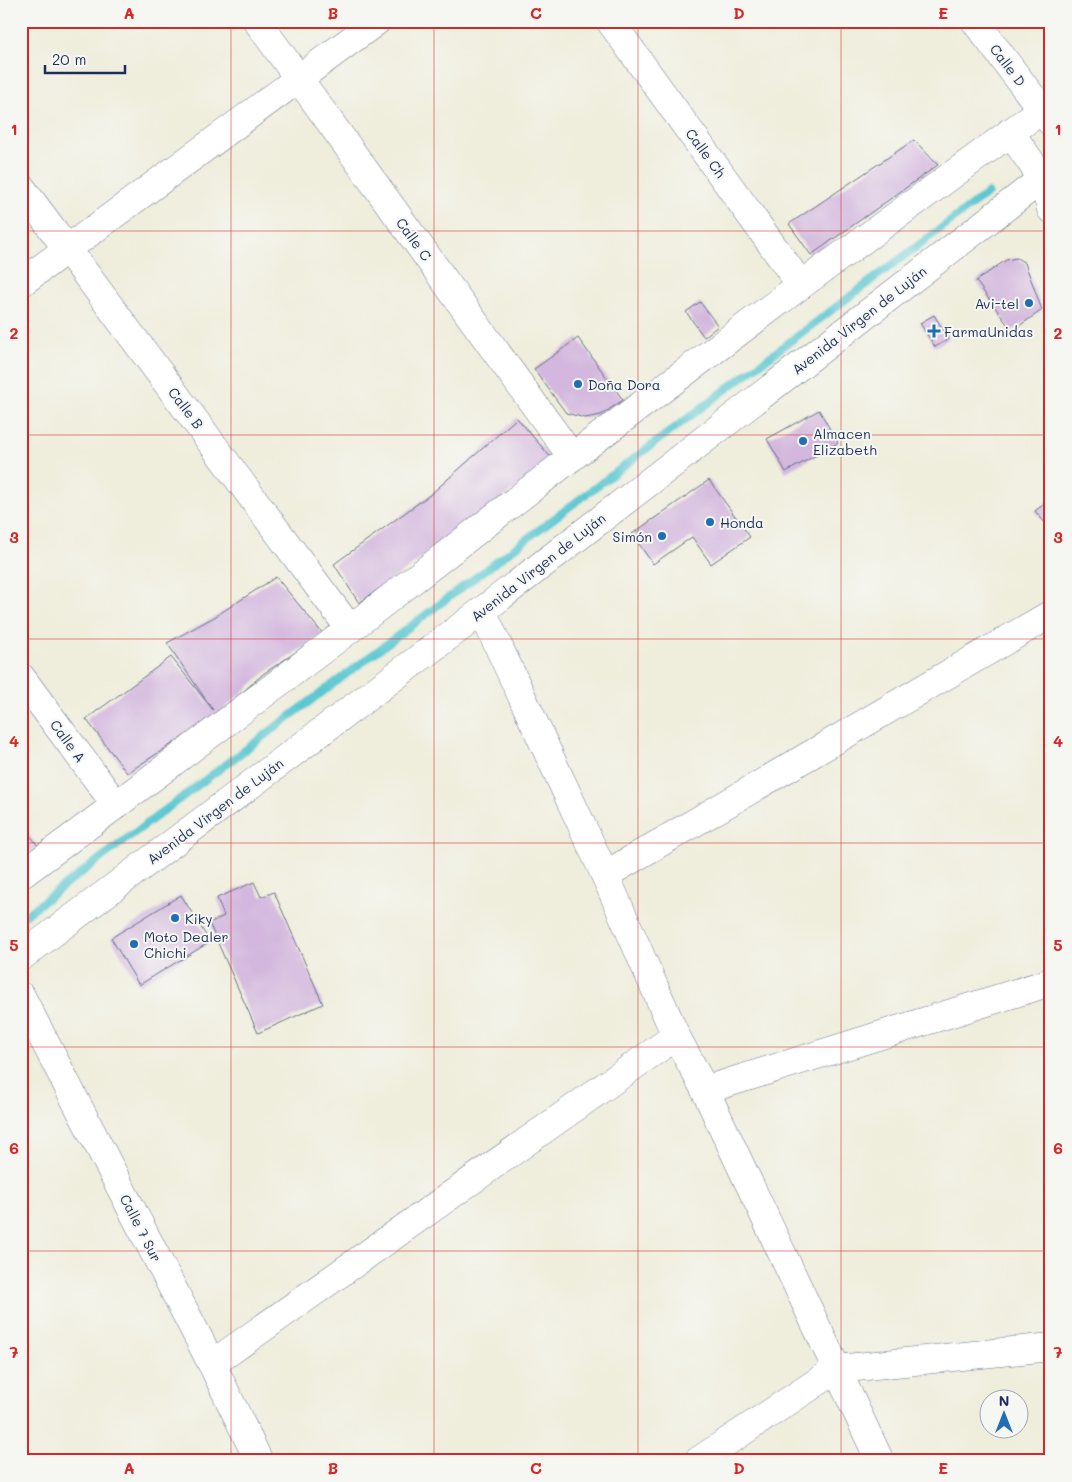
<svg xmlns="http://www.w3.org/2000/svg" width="1072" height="1482" viewBox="0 0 1072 1482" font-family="Mali,sans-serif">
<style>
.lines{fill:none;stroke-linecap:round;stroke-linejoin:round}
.stream{stroke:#5bc7d2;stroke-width:8}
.building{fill:#d3b7de}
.minor-casing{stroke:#65728a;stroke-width:29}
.major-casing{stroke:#65728a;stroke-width:29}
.minor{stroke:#fff;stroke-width:28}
.major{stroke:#fff;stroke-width:28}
.grid{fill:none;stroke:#d62828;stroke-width:1;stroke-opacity:0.55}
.poi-dot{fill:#1f6fb2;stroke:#f6f6f2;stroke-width:2}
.labels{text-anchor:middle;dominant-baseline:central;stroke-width:4;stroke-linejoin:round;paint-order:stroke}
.street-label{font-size:14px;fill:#1b2f5e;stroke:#f6f6f2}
.poi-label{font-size:14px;fill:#1b2f5e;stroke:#f6f6f2;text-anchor:start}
.neatline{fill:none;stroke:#d62828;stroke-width:2}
.grid-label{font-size:16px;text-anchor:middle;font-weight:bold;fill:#d62828}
</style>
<rect width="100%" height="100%" fill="#f6f6f2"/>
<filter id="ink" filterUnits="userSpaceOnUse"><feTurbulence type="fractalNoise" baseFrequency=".02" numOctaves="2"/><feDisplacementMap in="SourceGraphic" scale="10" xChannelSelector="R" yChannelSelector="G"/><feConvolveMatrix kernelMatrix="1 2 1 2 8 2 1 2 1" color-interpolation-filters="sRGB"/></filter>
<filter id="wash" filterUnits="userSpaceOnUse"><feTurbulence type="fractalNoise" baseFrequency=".0096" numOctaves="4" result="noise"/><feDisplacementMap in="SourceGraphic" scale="20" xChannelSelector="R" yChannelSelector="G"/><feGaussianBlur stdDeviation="1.12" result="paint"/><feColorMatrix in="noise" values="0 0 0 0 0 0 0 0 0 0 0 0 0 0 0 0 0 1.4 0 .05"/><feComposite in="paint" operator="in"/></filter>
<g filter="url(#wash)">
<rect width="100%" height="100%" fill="#efeddb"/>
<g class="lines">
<path class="stream" d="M21,918L988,193"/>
</g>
<g id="blocks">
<g class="building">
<path d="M914,140L938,165L811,255L789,224Z"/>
<path d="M1017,258L1025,263L1042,310L1012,331L976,281L1006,260Z"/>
<path d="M700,302L718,326L704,337L686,312Z"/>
<path d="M934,315L949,339L935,347L920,323Z"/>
<path d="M578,338L623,400L601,415L585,418L566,413L534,369Z"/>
<path d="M819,410L838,443L786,472L767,439Z"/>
<path d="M517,418L553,460L456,534L359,603L334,564L431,494Z"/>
<path d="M709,480L750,537L711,564L692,537L653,564L632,534Z"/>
<path d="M1051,499V530L1035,511Z"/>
<path d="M276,577L323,634L263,674L217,715L127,773L86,719L171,657L213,710L167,643L216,616Z"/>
<path d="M21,824L39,847L21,858Z"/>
<path d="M254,882L261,897L274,892L323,1004L258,1033L209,923L224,916L217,898Z"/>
<path d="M181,895L210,942L139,985L111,938Z"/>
</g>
</g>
</g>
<g filter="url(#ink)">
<use href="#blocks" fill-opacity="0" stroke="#65728a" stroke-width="1"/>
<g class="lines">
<defs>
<g id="minor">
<path d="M257,21L572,457"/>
<path d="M610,21L801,285"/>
<path d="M975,21L1051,122"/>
<path d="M1010,132L1042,178L1051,209"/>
<path d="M21,187L350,629"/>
<path d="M21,283L377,21"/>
<path d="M482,611L605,875L676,1036L705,1090L880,1461"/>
<path d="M21,677L116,805"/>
<path d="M605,875L1051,614"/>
<path d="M21,996L212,1364L259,1461"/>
<path d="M705,1090L1051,982"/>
<path d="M212,1364L676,1036"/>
<path d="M698,1461L837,1369L1051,1347"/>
</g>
<g id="major">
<path d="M21,875L116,805L350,629L572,457L801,285L1051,103"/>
<path d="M21,957L482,611L1051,172"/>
</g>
</defs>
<use href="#minor" class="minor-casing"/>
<use href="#major" class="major-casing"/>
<use href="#minor" class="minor"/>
<use href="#major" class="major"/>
</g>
</g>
<path class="grid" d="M231,21V1461M434,21V1461M638,21V1461M841,21V1461M21,231H1051M21,435H1051M21,639H1051M21,843H1051M21,1047H1051M21,1251H1051"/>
<g class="poi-dot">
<circle cx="1029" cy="303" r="5"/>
<path d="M931.5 323.5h5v5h5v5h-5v5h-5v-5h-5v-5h5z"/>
<circle cx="578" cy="384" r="5"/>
<circle cx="803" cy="441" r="5"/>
<circle cx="710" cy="522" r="5"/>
<circle cx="662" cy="536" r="5"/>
<circle cx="175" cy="918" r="5"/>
<circle cx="134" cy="944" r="5"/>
</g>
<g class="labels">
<g class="street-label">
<text transform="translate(1008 65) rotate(53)">Calle D</text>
<text transform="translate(706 153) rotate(54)">Calle Ch</text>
<text transform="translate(414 239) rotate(54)">Calle C</text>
<text transform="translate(859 320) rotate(-38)">Avenida Virgen de Luján</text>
<text transform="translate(186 408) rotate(53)">Calle B</text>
<text transform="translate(538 567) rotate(-38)">Avenida Virgen de Luján</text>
<text transform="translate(68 741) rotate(54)">Calle A</text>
<text transform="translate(215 811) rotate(-37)">Avenida Virgen de Luján</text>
<text transform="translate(141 1228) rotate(63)">Calle 7 Sur</text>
</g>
<g class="poi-label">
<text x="1019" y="303" text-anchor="end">Avi-tel</text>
<text x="944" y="331">FarmaUnidas</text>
<text x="588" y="384">Doña Dora</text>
<text x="813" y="433">Almacen<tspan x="813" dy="16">Elizabeth</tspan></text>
<text x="720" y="522">Honda</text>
<text x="652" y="536" text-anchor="end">Simón</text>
<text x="185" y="918">Kiky</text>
<text x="144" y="936">Moto Dealer<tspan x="144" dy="16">Chichi</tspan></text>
</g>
</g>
<rect width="1072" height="1482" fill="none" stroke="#f6f6f2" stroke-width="55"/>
<g transform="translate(1004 1414)"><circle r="24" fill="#f6f6f2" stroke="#9ea6b7"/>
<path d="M0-4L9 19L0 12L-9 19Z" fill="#1f6fb2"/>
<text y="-8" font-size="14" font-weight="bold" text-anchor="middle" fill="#1b2f5e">N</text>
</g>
<path d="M45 65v8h80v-8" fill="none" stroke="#1b2f5e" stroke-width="2.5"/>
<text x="52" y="65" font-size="15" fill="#1b2f5e" stroke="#f6f6f2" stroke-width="4" paint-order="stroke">20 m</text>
<rect x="28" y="28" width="1016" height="1426" class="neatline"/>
<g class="grid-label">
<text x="129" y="19">A</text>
<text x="333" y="19">B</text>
<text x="536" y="19">C</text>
<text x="739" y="19">D</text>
<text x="943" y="19">E</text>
<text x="14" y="135">1</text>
<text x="1058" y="135">1</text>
<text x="14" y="339">2</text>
<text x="1058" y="339">2</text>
<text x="14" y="543">3</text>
<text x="1058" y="543">3</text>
<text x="14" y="747">4</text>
<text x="1058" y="747">4</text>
<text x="14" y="951">5</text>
<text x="1058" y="951">5</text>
<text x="14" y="1154">6</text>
<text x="1058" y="1154">6</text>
<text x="14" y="1358">7</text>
<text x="1058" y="1358">7</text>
<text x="129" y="1474">A</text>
<text x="333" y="1474">B</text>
<text x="536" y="1474">C</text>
<text x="739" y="1474">D</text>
<text x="943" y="1474">E</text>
</g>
</svg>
